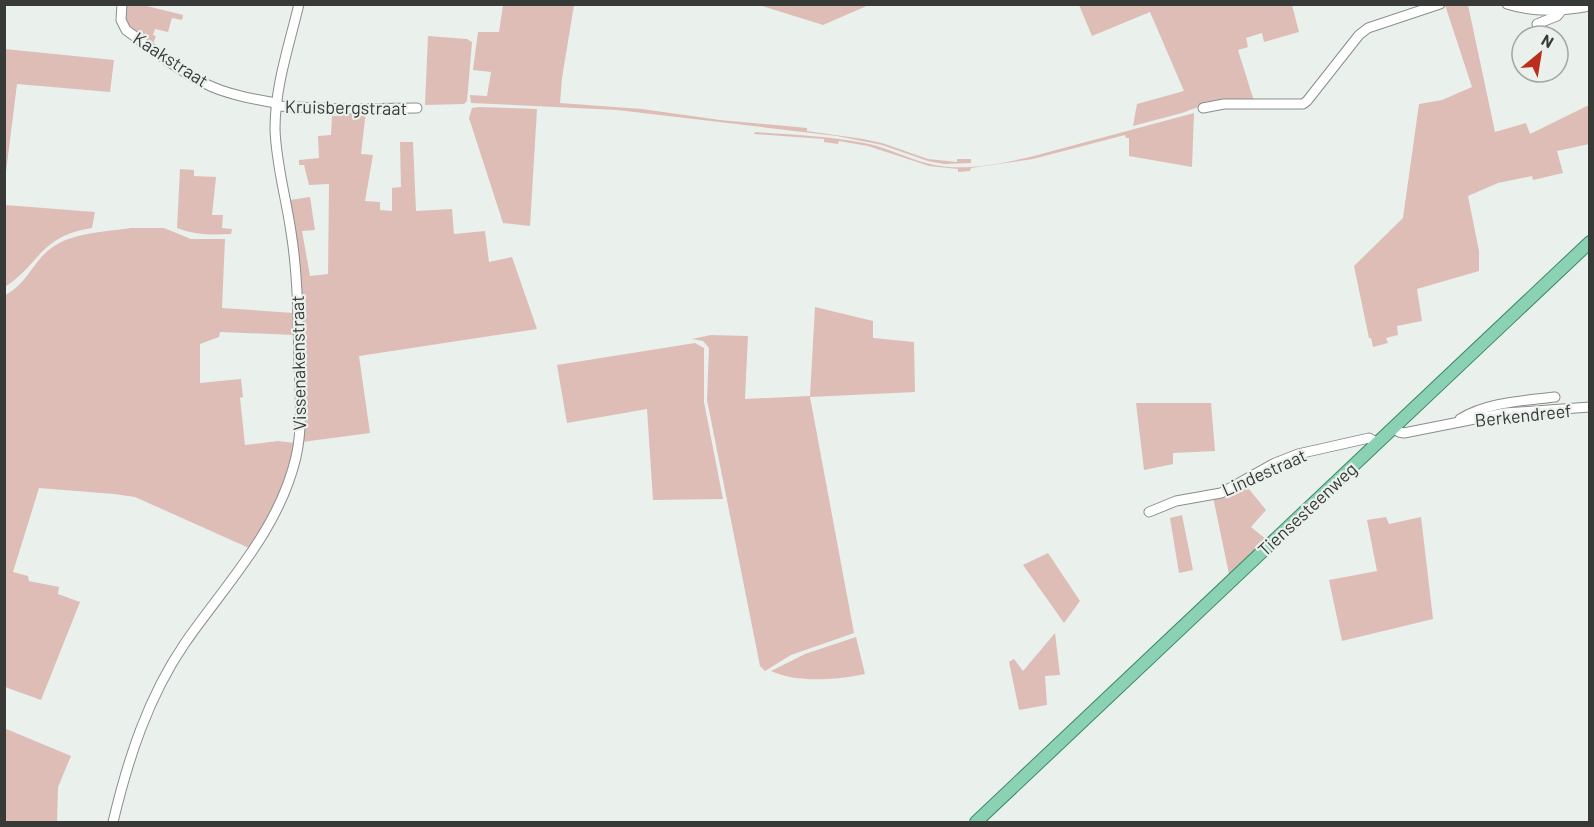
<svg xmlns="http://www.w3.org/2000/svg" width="1594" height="827" viewBox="0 0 1594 827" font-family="Barlow,sans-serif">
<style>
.green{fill:#debdb7}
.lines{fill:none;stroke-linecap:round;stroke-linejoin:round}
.minor-casing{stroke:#888e8b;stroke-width:11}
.major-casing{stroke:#3b8867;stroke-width:14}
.minor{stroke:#fff;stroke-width:9}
.major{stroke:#8bd1b3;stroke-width:12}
.labels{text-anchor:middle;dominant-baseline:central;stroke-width:4.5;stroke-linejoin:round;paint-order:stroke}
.street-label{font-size:18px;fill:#383a38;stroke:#eaf0ec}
</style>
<rect width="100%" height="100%" fill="#eaf0ec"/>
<g class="green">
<path d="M124,5H143L183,15L182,20L172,18L168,32L155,29L153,35L156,36L152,47C135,34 121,28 124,5Z"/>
<path d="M503,5H574L562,78L560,103L642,109L720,120L807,128V131L863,139L882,143L928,159L957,162V159H971V163L944,164L928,161L882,145L837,136L617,110L471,103L470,95L487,96L491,72L473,70L478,32H499Z"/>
<path d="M759,5H869L823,25Z"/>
<path d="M1079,5H1292L1299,32L1264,42L1262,33L1246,38L1248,47L1238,50L1254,101L1209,103L1182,113L1133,126L1137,104L1184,91L1150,12L1092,36Z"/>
<path d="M1445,5H1468L1495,132L1526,123L1530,134L1589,105V144L1557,151L1563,173L1533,180L1532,176L1498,183L1468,196L1479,251V271L1417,289L1422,321L1397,326L1398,335L1386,338L1388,343L1373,347L1371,338H1369L1354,266L1403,218L1419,104L1442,100L1472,87Z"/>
<path d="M428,36L467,39L472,42L467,101L464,104L425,105Z"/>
<path d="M5,49L114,60L110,92L17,84L5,180Z"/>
<path d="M479,107L537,109L530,226L503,223L469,118L472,108Z"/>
<path d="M342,111H366L361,154L373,155L365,201L380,202V210L392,211V188L401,187L400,142H413L416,211L452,209L454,234L485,231L489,262L512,257L537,329L359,356L370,433L302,442L290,200L310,197L315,230L302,231L310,276L328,274L329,184L309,185L304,165H299V160L319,158L318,136L331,135L332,116H341Z"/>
<path d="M1194,113L1192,167L1129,156V138H1126L1125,135L1033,159L971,168L970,171L958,172V169L929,166L868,146L839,141L838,144L824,142V139L754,134L755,132C793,135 832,136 869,144C890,149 909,159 930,164C962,172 999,164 1030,157Z"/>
<path d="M180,169L194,170V176L216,177L212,215H223L222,228L232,229L231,234C212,235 195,235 177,228Z"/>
<path d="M5,205L95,212L92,228C40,236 42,262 5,287Z"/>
<path d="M131,228H164L191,239H225L222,308L294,313L295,335L220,332L219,337L200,344V383L241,379L243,397L240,398L245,445L278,441L295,443L280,493L272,511L249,548L135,497L114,494L39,488L13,572L28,576L29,581L59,587L58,594L80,602L41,700L5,687V295C26,285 33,262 50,249C72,232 105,232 131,228Z"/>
<path d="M815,307L873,321V338L914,342L915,392L810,397L854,633L791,655L765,671L760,666L707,400L709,348L703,341L692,339L711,335L748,336L745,399L810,396Z"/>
<path d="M695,343L704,348V402L723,499L653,500L647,409L567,423L557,365Z"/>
<path d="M1136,403H1211L1215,451L1173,453V464L1144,470Z"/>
<path d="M1244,483L1266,510L1251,527L1267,540L1229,574L1213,497Z"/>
<path d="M1182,515L1193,570L1179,573L1170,518Z"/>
<path d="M1386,517L1389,524L1421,517L1433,619L1342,641L1329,580L1377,571L1367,520Z"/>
<path d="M1048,553L1080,601L1064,623L1023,565Z"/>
<path d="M1055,633L1060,675L1045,676L1047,705L1019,710L1009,662L1014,659L1023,671Z"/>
<path d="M856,637L865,674C838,680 796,683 771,671L805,654Z"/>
<path d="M4,728L71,756L58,787L57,822H5Z"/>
</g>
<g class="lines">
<defs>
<g id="minor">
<path d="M122,4L121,20L126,30C151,48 176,69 204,83C225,94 253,99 276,103"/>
<path d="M1507,4C1535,13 1561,11 1590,6"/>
<path d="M1537,24L1557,16L1562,10"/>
<path d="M276,106L340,109L417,108"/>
<path d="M1203,108L1224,104H1303L1307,101L1359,35L1368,28L1440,4"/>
<path d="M1460,419C1488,402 1523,401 1555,397"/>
<path d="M1394,427L1399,432L1404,433L1505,413L1590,407"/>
<path d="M1149,512L1176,501L1221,493L1275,463L1298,454L1369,438L1378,443"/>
<path d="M113,822C128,759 148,697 185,643C226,584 279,530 296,457C303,426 300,394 299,363C298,319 298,275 291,232C286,197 276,164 275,129C275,86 289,46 299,4"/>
</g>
<path id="major" d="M976,822L1590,242"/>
</defs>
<use href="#minor" class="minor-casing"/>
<use href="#major" class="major-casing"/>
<use href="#minor" class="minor"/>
<use href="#major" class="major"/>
</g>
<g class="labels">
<g class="street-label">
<text transform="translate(171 59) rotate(33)">Kaakstraat</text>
<text transform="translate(346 107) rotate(1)">Kruisbergstraat</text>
<text transform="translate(298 363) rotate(-91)">Vissenakenstraat</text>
<text transform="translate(1523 415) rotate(-6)">Berkendreef</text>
<text transform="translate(1264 472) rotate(-24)">Lindestraat</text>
<text transform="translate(1307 509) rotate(-43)">Tiensesteenweg</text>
</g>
</g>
<rect width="1594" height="827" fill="none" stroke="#383a38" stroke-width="12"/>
<g transform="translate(1540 54) rotate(30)"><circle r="28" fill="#eaf0ec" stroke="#a3a7a4" stroke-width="1.5"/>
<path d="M0-4.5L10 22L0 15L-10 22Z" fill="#bb2e1e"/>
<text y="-9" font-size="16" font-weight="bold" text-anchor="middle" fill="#383a38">N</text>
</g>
</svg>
